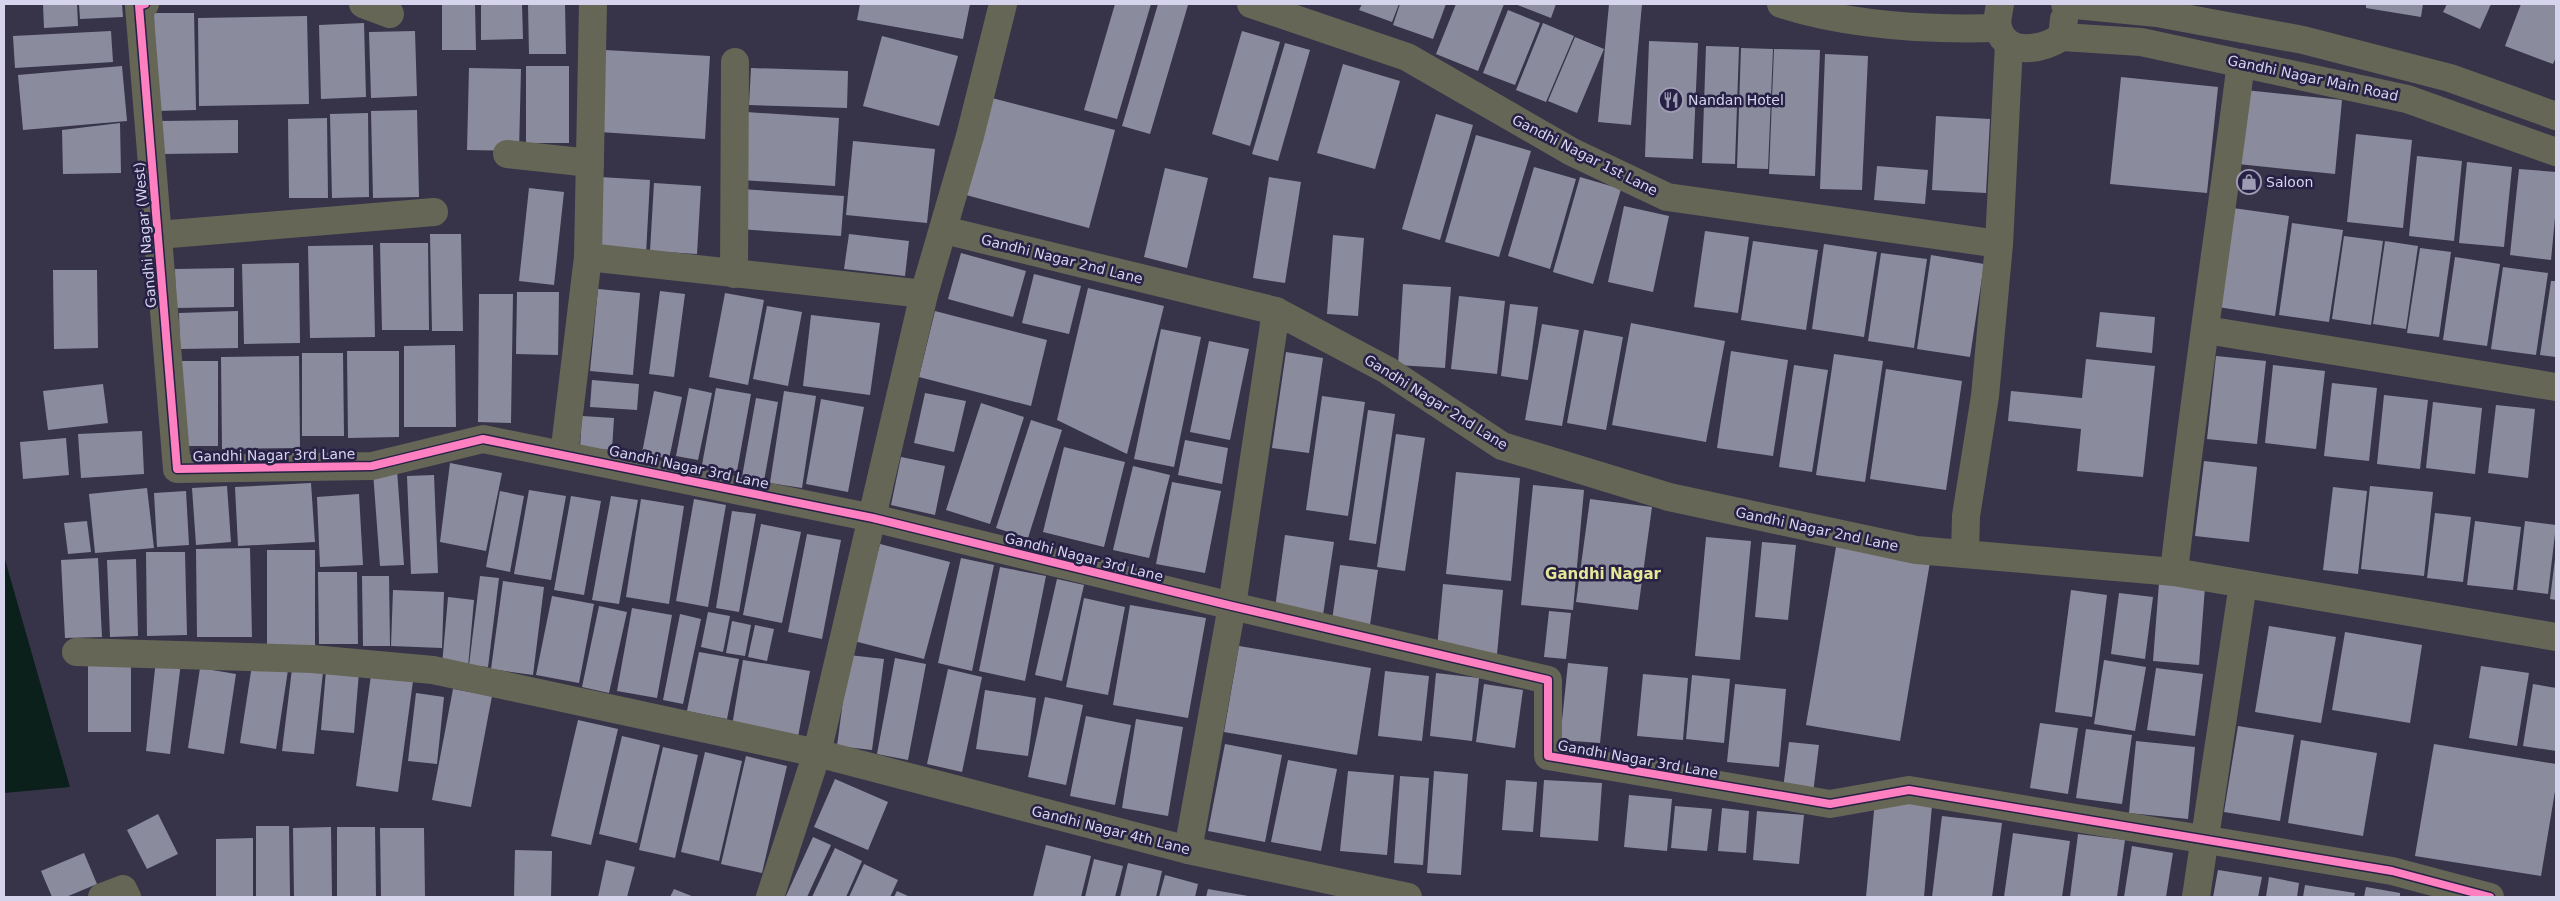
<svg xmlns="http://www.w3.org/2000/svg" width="2560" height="901" viewBox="0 0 2560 901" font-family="'DejaVu Sans',sans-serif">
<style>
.water{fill:#0b1f1b}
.building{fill:#8a8c9e}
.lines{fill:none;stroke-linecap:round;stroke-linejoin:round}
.minor{stroke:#666657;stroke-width:28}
.cycleway-casing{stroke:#272146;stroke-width:11}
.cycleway{stroke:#ff80c0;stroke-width:8}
.labels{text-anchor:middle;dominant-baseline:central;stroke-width:5;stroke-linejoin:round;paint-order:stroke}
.street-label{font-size:14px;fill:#d5d4ec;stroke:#272146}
.poi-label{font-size:14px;fill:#d5d4ec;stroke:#272146;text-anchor:start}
.neighbourhood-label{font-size:15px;font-weight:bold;fill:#e7e798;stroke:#272146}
</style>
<rect width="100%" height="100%" fill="#373449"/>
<path class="water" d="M4,556L70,787L4,793Z"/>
<g class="building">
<path d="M43,4H77L78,26L44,28Z"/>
<path d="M79,4H122L123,17L80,19Z"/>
<path d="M442,4H475L476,50H442Z"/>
<path d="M481,4H522L523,39L481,40Z"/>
<path d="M528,4H565L566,54H529Z"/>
<path d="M860,4H970L963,39L857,20Z"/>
<path d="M1115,4H1151L1117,119L1084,110Z"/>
<path d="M1158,4L1188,5L1150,134L1122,126Z"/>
<path d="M1362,4H1399L1392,22L1359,10Z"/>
<path d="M1400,4H1446L1433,39L1393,25Z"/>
<path d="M1456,4H1504L1478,71L1436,54Z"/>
<path d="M1515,4H1556L1551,18Z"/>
<path d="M1609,4H1642L1631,125L1598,122Z"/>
<path d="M2366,4H2423L2421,17L2366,8Z"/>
<path d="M2447,4H2491L2480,29L2443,12Z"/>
<path d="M2521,4H2556V57L2553,64L2505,46Z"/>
<path d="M1508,10L1540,23L1515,85L1483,73Z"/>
<path d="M154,13H194L196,110L156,111Z"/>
<path d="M307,16L309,104L199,106L198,18Z"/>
<path d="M364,23L366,97L321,99L319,25Z"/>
<path d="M1543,23L1574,36L1546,102L1516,90Z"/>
<path d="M111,31L113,62L15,68L13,36Z"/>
<path d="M415,31L417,96L371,98L369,32Z"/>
<path d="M1242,31L1280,42L1250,146L1212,134Z"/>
<path d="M882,36L958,56L939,126L863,106Z"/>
<path d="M1575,37L1604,49L1577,113L1548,101Z"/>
<path d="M1649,41L1698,43L1693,159L1645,157Z"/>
<path d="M1285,43L1310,50L1278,161L1252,154Z"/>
<path d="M1706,46L1739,47L1735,164L1702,163Z"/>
<path d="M1741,48L1773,49L1768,169L1737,168Z"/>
<path d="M1774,49L1820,50L1815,176L1769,174Z"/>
<path d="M605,50L710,56L705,139L600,132Z"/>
<path d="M1825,54L1868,56L1862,190L1820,189Z"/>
<path d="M1343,64L1400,81L1375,169L1317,153Z"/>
<path d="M122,66L127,121L23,130L18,75Z"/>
<rect x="526" y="66" width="43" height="77"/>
<path d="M469,68L521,69L519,151L467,150Z"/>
<path d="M751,68L848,71L847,108L749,105Z"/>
<path d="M2121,77L2218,87L2207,193L2110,184Z"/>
<path d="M2245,90L2342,100L2335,174L2238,164Z"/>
<path d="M992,98L1115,130L1089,228L966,195Z"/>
<path d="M417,110L419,197L373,198L371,111Z"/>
<path d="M746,112L839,118L835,186L741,180Z"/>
<path d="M368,113L369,197L332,198L330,114Z"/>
<path d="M1436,114L1473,125L1440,240L1402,229Z"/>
<path d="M1936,116L1990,119L1986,193L1932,190Z"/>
<path d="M327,118L328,198H289L288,119Z"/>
<path d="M238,120V153L162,154L161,121Z"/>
<path d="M120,123L121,173L63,174L62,130Z"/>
<path d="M2356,134L2412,140L2403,228L2347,222Z"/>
<path d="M1476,135L1531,151L1499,257L1445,242Z"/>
<path d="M853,141L935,149L927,223L846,215Z"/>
<path d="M2417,156L2462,161L2454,241L2409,236Z"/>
<path d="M2467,162L2512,167L2504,247L2459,243Z"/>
<path d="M1877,166L1928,170L1925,204L1874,200Z"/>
<path d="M1534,167L1576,179L1550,269L1508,256Z"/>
<path d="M1165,168L1208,178L1187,268L1144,257Z"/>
<path d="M2519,169L2556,172V207L2551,260L2510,255Z"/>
<path d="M600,177L650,180L646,254L595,251Z"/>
<path d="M1269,177L1301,182L1285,283L1253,278Z"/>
<path d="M1580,177L1621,189L1593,284L1553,272Z"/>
<path d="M654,183L701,186L697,254L650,251Z"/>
<path d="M529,188L564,192L554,285L519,281Z"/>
<path d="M741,189L844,196L841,236L738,229Z"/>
<path d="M1624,206L1669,216L1653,292L1608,282Z"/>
<path d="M2233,208L2289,216L2275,316L2218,307Z"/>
<path d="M2292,223L2343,230L2329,322L2279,315Z"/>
<path d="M1705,231L1749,237L1738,313L1694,307Z"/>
<path d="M430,234H461L463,331H432Z"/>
<path d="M849,234L909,241L905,276L844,269Z"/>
<path d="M1333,235L1364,238L1358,316L1327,314Z"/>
<path d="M2344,236L2383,241L2371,325L2332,319Z"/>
<path d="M1753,241L1818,250L1806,330L1741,320Z"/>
<path d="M2385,241L2418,246L2406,329L2373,324Z"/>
<path d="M380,243H428L429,330H382Z"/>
<path d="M1824,244L1877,252L1864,337L1812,329Z"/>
<path d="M373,245L375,337L310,338L308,246Z"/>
<path d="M2420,248L2451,252L2439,337L2407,333Z"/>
<path d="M961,253L1026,271L1013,317L948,299Z"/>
<path d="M1881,253L1927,259L1914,348L1868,341Z"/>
<path d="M1931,255L1984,264L1970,357L1917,349Z"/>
<path d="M2455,257L2500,264L2487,346L2443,340Z"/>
<path d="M299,263L300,343L244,344L242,264Z"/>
<path d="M2503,267L2548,273L2536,355L2491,349Z"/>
<path d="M234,268V307L176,308L175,269Z"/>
<path d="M53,270H97L98,348L54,349Z"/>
<path d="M1034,274L1081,286L1069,334L1022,323Z"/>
<path d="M2551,281H2556V357L2540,355Z"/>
<path d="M1403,284L1451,287L1445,368L1398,365Z"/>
<path d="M1088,288L1164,306L1127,454L1057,420Z"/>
<path d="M598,289L640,293L633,375L590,371Z"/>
<path d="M660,291L685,294L674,377L649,374Z"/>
<path d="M517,292H559L558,355L516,354Z"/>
<path d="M725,293L764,300L748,385L709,377Z"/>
<path d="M479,294H513L511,423L478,422Z"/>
<path d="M1459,296L1505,301L1497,374L1451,369Z"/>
<path d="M1510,304L1538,307L1528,380L1501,376Z"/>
<path d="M767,306L802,312L788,386L753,379Z"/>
<path d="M238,311V348L180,349L179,313Z"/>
<path d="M935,311L1047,340L1031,406L919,377Z"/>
<path d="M2100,312L2155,317L2152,353L2096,347Z"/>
<path d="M811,315L880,323L870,395L803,386Z"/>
<path d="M1631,323L1725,341L1706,442L1612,425Z"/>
<path d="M1542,324L1579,330L1562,426L1525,420Z"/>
<path d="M1161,329L1201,337L1174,467L1134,459Z"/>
<path d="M1584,330L1623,337L1606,430L1567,423Z"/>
<path d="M1209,341L1249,349L1230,440L1190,432Z"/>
<path d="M455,345L456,427H404V346Z"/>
<path d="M347,351H399V437L348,438Z"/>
<path d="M1731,351L1788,360L1773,456L1717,448Z"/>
<path d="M1286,352L1323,358L1309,453L1272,448Z"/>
<path d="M302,353H343L344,436H302Z"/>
<path d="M1834,354L1883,361L1865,482L1816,475Z"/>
<path d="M299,356L300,448L222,449L221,357Z"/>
<path d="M2216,356L2266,361L2257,444L2207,439Z"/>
<path d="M2086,359L2155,366L2143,477L2077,471L2081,429L2008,421L2011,391L2082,398Z"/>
<path d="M178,361H218V446H179Z"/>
<path d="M1794,365L1828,370L1812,472L1779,467Z"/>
<path d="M2273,365L2325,371L2316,449L2265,443Z"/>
<path d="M1886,369L1962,381L1946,490L1870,479Z"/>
<path d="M592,380L639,384L637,410L590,407Z"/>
<path d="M2332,383L2377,388L2369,461L2324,456Z"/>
<path d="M103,384L108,423L48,430L43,391Z"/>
<path d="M689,388L712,393L698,460L676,456Z"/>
<path d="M716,388L751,394L737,471L702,465Z"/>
<path d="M654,391L682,397L669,459L642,453Z"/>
<path d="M784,391L816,396L802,488L770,483Z"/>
<path d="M925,393L966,401L954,452L914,443Z"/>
<path d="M2384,395L2428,400L2420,469L2377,464Z"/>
<path d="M1322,396L1365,402L1348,516L1306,510Z"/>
<path d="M756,398L778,402L764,481L742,477Z"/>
<path d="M821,399L864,407L848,492L806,484Z"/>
<path d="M2433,402L2482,408L2475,474L2426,468Z"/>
<path d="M981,403L1024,417L990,524L946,510Z"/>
<path d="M2496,405L2535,409L2528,478L2488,473Z"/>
<path d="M1368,410L1395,414L1376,544L1349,540Z"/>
<path d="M582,416L614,418L612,450L580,448Z"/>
<path d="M1031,420L1062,430L1028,538L996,528Z"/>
<path d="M142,431L144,474L81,478L78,434Z"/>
<path d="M1396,434L1425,438L1405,571L1377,567Z"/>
<path d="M66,438L69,475L23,479L20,442Z"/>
<path d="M1185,440L1228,448L1222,484L1178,475Z"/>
<path d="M1064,447L1125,462L1104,547L1043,532Z"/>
<path d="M901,457L945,466L935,515L891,505Z"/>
<path d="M2204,461L2257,467L2249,542L2195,536Z"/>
<path d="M450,463L502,473L486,551L440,542Z"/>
<path d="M1133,466L1170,475L1149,558L1113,550Z"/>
<path d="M397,470L404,565L380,566L373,472Z"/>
<path d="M1456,472L1520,478L1511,581L1446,574Z"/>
<path d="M434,475L438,573L411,574L407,476Z"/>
<path d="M1172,482L1221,491L1205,573L1156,564Z"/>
<path d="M311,483L315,542L238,546L235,487Z"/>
<path d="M1533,485L1584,490L1573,610L1521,605Z"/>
<path d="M227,486L231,542L196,545L192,488Z"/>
<path d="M2370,486L2433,492L2424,576L2361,569Z"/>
<path d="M2333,487L2367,491L2358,574L2323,570Z"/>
<path d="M147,488L154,548L95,553L89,494Z"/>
<path d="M529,490L566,496L551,580L514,574Z"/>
<path d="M186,491L189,545L157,547L154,493Z"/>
<path d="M500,491L524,496L510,572L486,567Z"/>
<path d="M359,494L363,565L320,567L317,497Z"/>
<path d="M571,496L601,501L584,595L554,590Z"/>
<path d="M611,496L638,500L619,604L592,600Z"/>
<path d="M641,499L684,506L669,604L626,597Z"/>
<path d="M694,499L726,505L708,607L676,601Z"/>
<path d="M1590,499L1652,507L1638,610L1576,602Z"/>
<path d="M732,511L756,514L739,612L716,608Z"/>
<path d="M2435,513L2471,517L2463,582L2427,578Z"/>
<path d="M87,521L91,552L68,554L64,523Z"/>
<path d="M2475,521L2521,527L2513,590L2467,585Z"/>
<path d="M2525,521L2556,525L2548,594L2517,590Z"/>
<path d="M761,524L801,532L782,623L743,615Z"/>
<path d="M807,534L841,540L822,639L788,632Z"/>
<path d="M1285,535L1334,542L1323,615L1275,608Z"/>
<path d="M1706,537L1751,541L1740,660L1695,656Z"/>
<path d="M1762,542L1796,545L1788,620L1755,617Z"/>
<path d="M880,544L950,562L924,659L854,641Z"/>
<path d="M1836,547L1930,562L1900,741L1806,725Z"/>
<path d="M250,548L252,637H197L196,549Z"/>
<rect x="267" y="550" width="48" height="96"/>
<path d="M146,552H185L187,635L147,636Z"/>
<path d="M98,558L102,637L65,638L61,560Z"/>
<path d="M961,558L994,565L972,671L938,663Z"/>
<path d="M136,559L138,636L110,637L107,560Z"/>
<path d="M2555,559H2556V600L2550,599Z"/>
<path d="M1340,565L1378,570L1370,625L1332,620Z"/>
<path d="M1000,567L1046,576L1025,681L979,671Z"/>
<path d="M318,572H357L358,644H319Z"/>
<path d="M362,576H389L390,646H363Z"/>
<path d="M480,576L499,578L488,667L469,665Z"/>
<path d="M1057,579L1084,585L1062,681L1035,675Z"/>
<path d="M503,581L544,587L533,675L491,669Z"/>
<path d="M2159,583L2205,587L2199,665L2153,661Z"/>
<path d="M1443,584L1503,590L1497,654L1437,648Z"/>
<path d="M393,590L444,592L442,648L391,646Z"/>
<path d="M2071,590L2107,595L2092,717L2055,712Z"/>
<path d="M2119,593L2153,597L2145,659L2111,654Z"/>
<path d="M552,596L594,604L579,683L536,675Z"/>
<path d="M448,597L474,600L468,667L442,665Z"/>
<path d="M1084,598L1125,607L1108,695L1066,687Z"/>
<path d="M1130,605L1206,618L1188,718L1113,705Z"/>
<path d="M599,606L627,612L609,693L582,687Z"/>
<path d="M632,608L672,615L657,698L617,691Z"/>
<path d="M1549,611L1571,613L1566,659L1544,657Z"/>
<path d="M708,612L730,616L723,652L701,647Z"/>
<path d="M680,614L701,619L683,704L663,700Z"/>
<path d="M732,621L751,625L745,656L726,653Z"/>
<path d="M755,625L774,629L767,661L748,657Z"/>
<path d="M2269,626L2336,637L2321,723L2255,712Z"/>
<path d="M2345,632L2422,645L2410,723L2332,710Z"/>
<path d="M1239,646L1371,668L1357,755L1224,732Z"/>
<path d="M699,652L739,659L727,719L687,711Z"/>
<path d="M849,655L884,659L872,750L837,746Z"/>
<rect x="88" y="657" width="43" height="75"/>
<path d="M895,658L926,664L908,760L877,754Z"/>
<path d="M156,660L181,662L170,754L146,751Z"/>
<path d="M743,660L810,671L798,737L732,726Z"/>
<path d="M2104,660L2146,667L2135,731L2094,724Z"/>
<path d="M1568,663L1608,667L1600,743L1560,740Z"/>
<path d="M252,665L288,670L276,749L240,743Z"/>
<path d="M2481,666L2529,673L2517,746L2469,738Z"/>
<path d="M200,668L236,674L224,754L188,748Z"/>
<path d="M2156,668L2203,674L2195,736L2147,730Z"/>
<path d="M292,669L323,672L314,754L282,751Z"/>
<path d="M948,669L982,677L962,772L927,764Z"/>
<path d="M326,670L359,672L354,733L321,730Z"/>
<path d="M1385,671L1429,676L1422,741L1378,736Z"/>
<path d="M1436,673L1479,678L1472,741L1430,736Z"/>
<path d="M1643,674L1688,678L1683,740L1637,736Z"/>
<path d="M371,675L413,681L398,792L356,786Z"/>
<path d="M1692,675L1730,679L1724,743L1686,739Z"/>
<path d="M1484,684L1523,690L1515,748L1476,742Z"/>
<path d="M1735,684L1786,689L1779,767L1727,762Z"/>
<path d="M2533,684L2556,688V751L2523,746Z"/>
<path d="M453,689L492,696L471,807L432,800Z"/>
<path d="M985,690L1036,698L1028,756L976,749Z"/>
<path d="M416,693L444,697L437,764L408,761Z"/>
<path d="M1045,697L1083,705L1066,785L1028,777Z"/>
<path d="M1086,716L1131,725L1115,805L1070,796Z"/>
<path d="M1136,719L1183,727L1168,816L1122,808Z"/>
<path d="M578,720L618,729L591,845L551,836Z"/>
<path d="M2040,723L2078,728L2068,794L2030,788Z"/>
<path d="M2238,726L2294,735L2280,821L2224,812Z"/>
<path d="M2086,729L2132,735L2122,804L2076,798Z"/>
<path d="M622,736L660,745L637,843L599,834Z"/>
<path d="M2301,740L2377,753L2363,836L2288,823Z"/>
<path d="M2136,741L2195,747L2188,819L2129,813Z"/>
<path d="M1789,742L1819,745L1813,793L1783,789Z"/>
<path d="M1225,744L1282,755L1265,842L1208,831Z"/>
<path d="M2434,744L2556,764V785L2541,876L2415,856Z"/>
<path d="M663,747L698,755L675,858L639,850Z"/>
<path d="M705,752L742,761L719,861L681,852Z"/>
<path d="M746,756L787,766L762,873L721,864Z"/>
<path d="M1288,760L1337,769L1321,851L1271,842Z"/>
<path d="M1348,771L1394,775L1387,855L1340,851Z"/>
<path d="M1434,771L1468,774L1461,875L1427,873Z"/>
<path d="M1400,776L1429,778L1423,865L1394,863Z"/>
<path d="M835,779L888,802L868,850L814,827Z"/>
<path d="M1506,780L1537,782L1533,832L1502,830Z"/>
<path d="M1544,780L1602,783L1598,841L1540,837Z"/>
<path d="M1629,795L1672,799L1667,851L1624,847Z"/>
<path d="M1875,800L1932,805L1924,897H1866Z"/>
<path d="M1675,806L1712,809L1707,851L1671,848Z"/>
<path d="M1722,808L1749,811L1746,853L1718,851Z"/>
<path d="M1757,811L1804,815L1799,864L1753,860Z"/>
<path d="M158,814L178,854L147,869L127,830Z"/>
<path d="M1942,816L2002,823L1992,897H1932Z"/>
<path d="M256,826H289L290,897H256Z"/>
<path d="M331,827L332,897H294L293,828Z"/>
<path d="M337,827H375L376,897H337Z"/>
<path d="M380,828H424L425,897H381Z"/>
<path d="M2013,833L2070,841L2062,897H2004Z"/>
<path d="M2078,834L2125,840L2117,897H2070Z"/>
<path d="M813,837L831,845L807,897H788L786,896Z"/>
<path d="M253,838V897H216V839Z"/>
<path d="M1046,845L1091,856L1081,897H1033Z"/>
<path d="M2132,846L2173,853L2166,897H2124Z"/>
<path d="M835,848L862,861L846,897H812Z"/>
<path d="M515,850L552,851L551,897H514Z"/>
<path d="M84,853L97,884L66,897H52L41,871Z"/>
<path d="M1094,859L1123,866L1115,897H1085Z"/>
<path d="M606,860L635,867L627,897H598Z"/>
<path d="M1128,863L1162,871L1156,897H1120Z"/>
<path d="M864,864L898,880L890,897H849Z"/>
<path d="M2218,870L2262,877L2258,897H2213Z"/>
<path d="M1165,875L1198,884L1195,897H1159Z"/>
<path d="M2269,877L2299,883L2297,897H2266Z"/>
<path d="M2305,885L2355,893L2354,897H2303Z"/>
<path d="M2366,887L2400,893V897H2364Z"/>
<path d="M674,889L694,897H670Z"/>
<path d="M1208,889L1248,896V897H1206Z"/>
<path d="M897,891L910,897H894Z"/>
</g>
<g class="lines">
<g class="minor">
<path d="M145,4L139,6L177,469L372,466L483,439L873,518L1232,606L1548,680V756L1830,804L1909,790L2392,871L2490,897"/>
<path d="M363,4L390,14"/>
<path d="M1251,4L1407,57L1572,152L1667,197L1999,244"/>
<path d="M1781,4C1850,26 1926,30 1998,28"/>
<path d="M2000,4C1999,11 1996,21 1998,28C2007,58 2043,49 2062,37L2064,19"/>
<path d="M2065,4L2157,13L2303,40L2450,78L2556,116"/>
<path d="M2062,37L2141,42L2407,99L2556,152"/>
<path d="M507,154L590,163"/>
<path d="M944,230L1276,311L1387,370L1502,446L1669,497L1916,550L2174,572L2556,637"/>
<path d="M158,235L434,212"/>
<path d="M588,257L924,294"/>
<path d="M734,274L735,62"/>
<path d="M2206,330L2556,387"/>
<path d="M564,455L588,257L593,4"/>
<path d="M1965,553L1966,516L1985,396L1999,244L2009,44"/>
<path d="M2174,572C2193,402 2219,233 2241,63"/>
<path d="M76,652L312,659L433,670L817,753L1188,850L1408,897"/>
<path d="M1188,850L1232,606L1276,311"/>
<path d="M102,897L123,889L127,897"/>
<path d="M770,897L817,753L924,294L970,136L1003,4"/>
<path d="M2196,897L2243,584"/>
</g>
<defs>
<path id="cycleway" d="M145,4L139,6L177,469L372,466L483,439L873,518L1232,606L1548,680V756L1830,804L1909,790L2392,871L2490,897"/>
</defs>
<use href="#cycleway" class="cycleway-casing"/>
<use href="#cycleway" class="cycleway"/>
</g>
<defs>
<symbol id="restaurant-ring" viewBox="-11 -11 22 22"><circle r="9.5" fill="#272146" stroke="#9e9cb3" stroke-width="1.5"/><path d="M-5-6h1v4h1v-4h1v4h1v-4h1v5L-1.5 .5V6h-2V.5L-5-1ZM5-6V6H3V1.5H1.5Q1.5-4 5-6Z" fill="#9e9cb3"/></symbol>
<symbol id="shop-ring" viewBox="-11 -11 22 22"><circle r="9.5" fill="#272146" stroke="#9e9cb3" stroke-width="1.5"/><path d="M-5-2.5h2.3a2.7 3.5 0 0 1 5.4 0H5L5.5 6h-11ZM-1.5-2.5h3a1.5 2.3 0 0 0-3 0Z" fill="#9e9cb3"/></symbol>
</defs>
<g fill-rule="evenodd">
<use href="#restaurant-ring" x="1657" y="86" width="28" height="28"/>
<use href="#shop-ring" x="2235" y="168" width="28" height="28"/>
</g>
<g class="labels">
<g class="street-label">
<text transform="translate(2313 78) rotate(12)">Gandhi Nagar Main Road</text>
<text transform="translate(1585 155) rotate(27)">Gandhi Nagar 1st Lane</text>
<text transform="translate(145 235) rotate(-95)">Gandhi Nagar (West)</text>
<text transform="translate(1062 259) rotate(14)">Gandhi Nagar 2nd Lane</text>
<text transform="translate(1436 402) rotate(32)">Gandhi Nagar 2nd Lane</text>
<text transform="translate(274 455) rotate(-1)">Gandhi Nagar 3rd Lane</text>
<text transform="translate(689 467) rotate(12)">Gandhi Nagar 3rd Lane</text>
<text transform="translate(1817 529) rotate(12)">Gandhi Nagar 2nd Lane</text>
<text transform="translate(1084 557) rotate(14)">Gandhi Nagar 3rd Lane</text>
<text transform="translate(1638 759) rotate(10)">Gandhi Nagar 3rd Lane</text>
<text transform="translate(1111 830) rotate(14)">Gandhi Nagar 4th Lane</text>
</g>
<g class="poi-label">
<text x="1688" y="100">Nandan Hotel</text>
<text x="2266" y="182">Saloon</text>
</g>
<g class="neighbourhood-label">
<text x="1603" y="574">Gandhi Nagar</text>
</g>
</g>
<rect width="2560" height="901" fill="none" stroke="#d5d4ec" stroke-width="10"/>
</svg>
